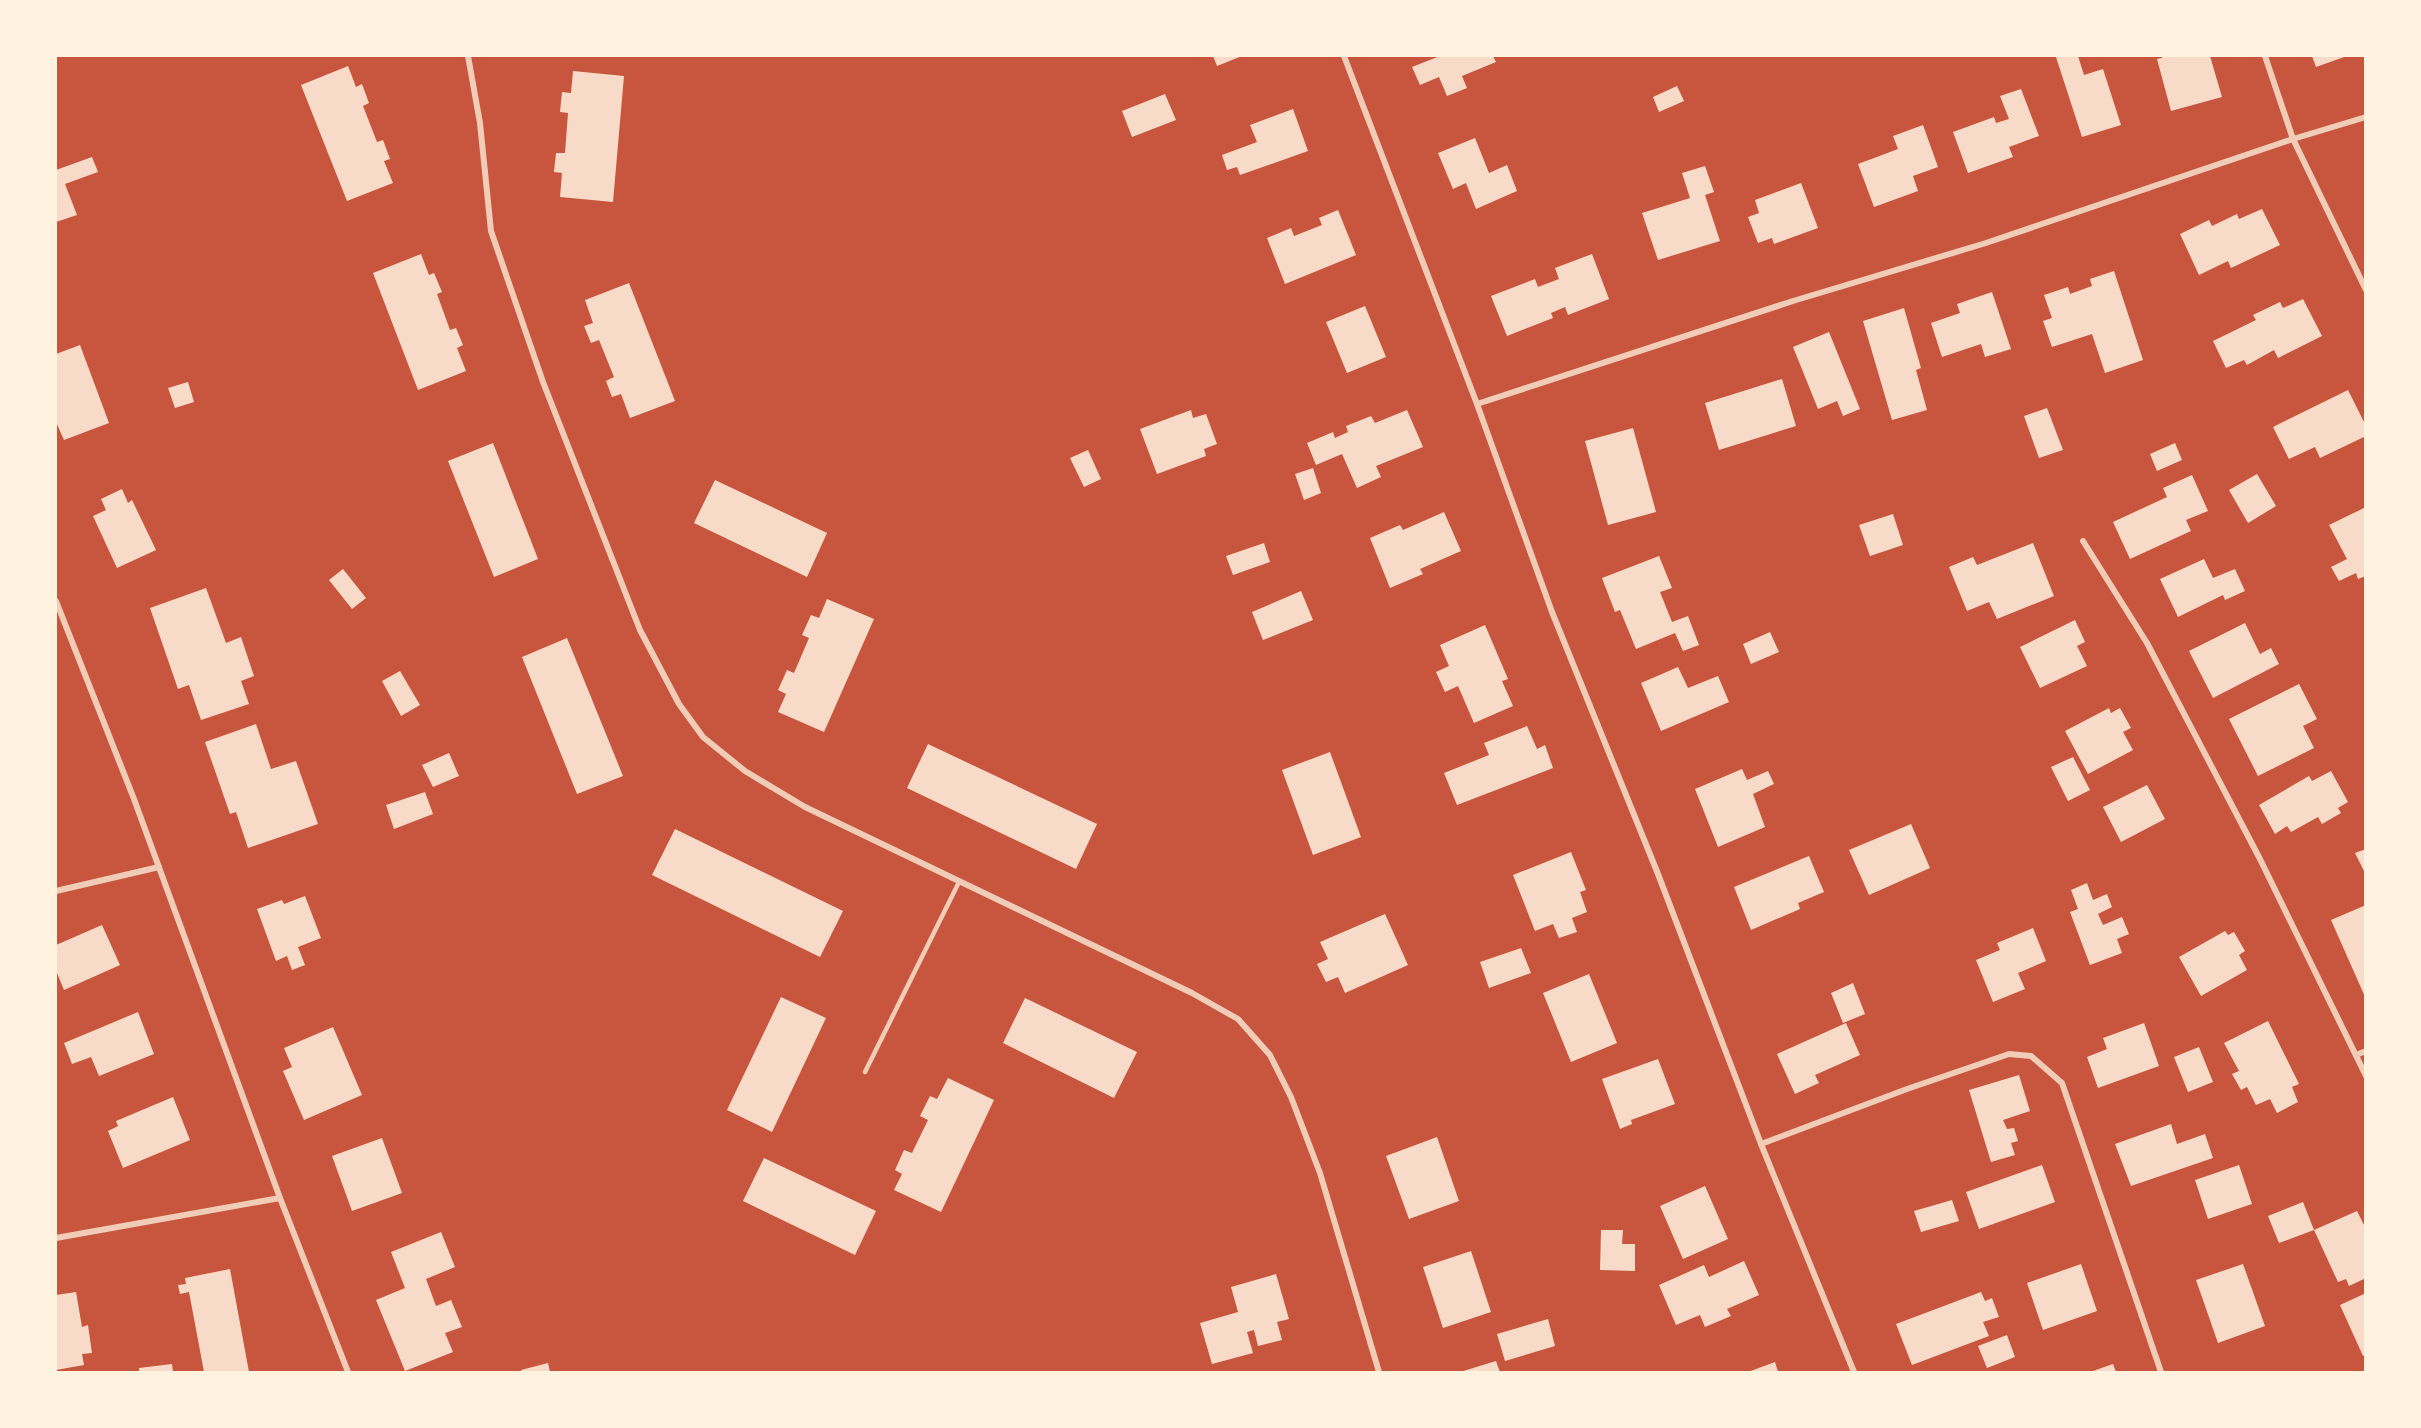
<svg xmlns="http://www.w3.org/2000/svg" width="2421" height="1428" viewBox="0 0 2421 1428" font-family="Cabin,sans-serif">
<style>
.building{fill:#f7dbc8}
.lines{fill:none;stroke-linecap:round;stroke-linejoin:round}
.service{stroke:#f1ccb7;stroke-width:4.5}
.minor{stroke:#f1ccb7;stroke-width:6}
</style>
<rect width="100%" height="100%" fill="#c8553d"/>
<g class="building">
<path d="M1213,56H1242L1217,66Z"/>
<path d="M1440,56H1493L1496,62L1462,76L1467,88L1447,96L1439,77L1420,85L1412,67Z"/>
<path d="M2061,56H2078L2084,75L2103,69L2121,125L2082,137L2056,57Z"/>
<path d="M2162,56H2210L2222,97L2171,111L2157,59L2162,58Z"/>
<path d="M2312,56H2347L2316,67Z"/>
<path d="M348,66L356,87L362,84L369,103L363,106L377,142L383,140L390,159L384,161L393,183L347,201L301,85Z"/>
<path d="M573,71L624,76L613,202L560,197L562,173L554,172L556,153H565L568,113L560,112L562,92L571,93Z"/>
<path d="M1677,86L1684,101L1659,112L1653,97Z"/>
<path d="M2021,89L2039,136L2009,147L2013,157L1968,173L1953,132L1994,117L1996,123L2009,119L2000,96Z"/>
<path d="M1165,94L1176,120L1132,137L1122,111Z"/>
<path d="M1293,109L1308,151L1240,175L1237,167L1227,170L1222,155L1257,142L1250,125Z"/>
<path d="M1923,125L1938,167L1913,176L1918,191L1874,207L1858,164L1898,149L1893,136Z"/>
<path d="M1475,138L1489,173L1507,165L1517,191L1476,209L1466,183L1453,189L1438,153Z"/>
<path d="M92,157L98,172L65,184L77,215L56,222V170Z"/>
<path d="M1705,166L1714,192L1705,195L1720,241L1658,260L1642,213L1690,198L1682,173Z"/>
<path d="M1801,183L1818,228L1774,244L1772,238L1758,243L1748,217L1759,213L1755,200Z"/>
<path d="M2262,209L2280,245L2231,268L2228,261L2199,275L2180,234L2209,220L2212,226L2237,214L2239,219Z"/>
<path d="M1338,210L1356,255L1285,284L1267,238L1291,228L1294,236L1322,225L1319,218Z"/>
<path d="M421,254L429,275L434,273L442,292L437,294L450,330L456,328L463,345L457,348L466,371L418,390L373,273Z"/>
<path d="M1592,254L1609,299L1568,315L1565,307L1551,313L1553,318L1507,336L1491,296L1535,279L1538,287L1559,279L1555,268Z"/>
<path d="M2114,271L2143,360L2105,373L2092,334L2052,347L2043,321L2052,318L2044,295L2068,287L2070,294L2092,286L2090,279Z"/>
<path d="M629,283L675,401L630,418L621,394L612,397L606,381L614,377L599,340L591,343L584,326L593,323L585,300Z"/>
<path d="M1992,292L2011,349L1985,357L1981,344L1942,357L1931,323L1960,313L1957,304Z"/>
<path d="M2303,299L2322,336L2278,358L2274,350L2247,365L2244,360L2226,368L2213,341L2256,320L2253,315L2280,302L2283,308Z"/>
<path d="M1365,306L1386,357L1347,373L1326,322Z"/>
<path d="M1904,308L1921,368L1916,370L1927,410L1892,420L1863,321Z"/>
<path d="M1829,332L1860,409L1843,416L1837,401L1818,409L1793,347Z"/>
<path d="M80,345L109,423L64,440L56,422V354Z"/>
<path d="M1782,379L1796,426L1719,450L1705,403Z"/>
<path d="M188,382L194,402L175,408L168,388Z"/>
<path d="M2348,390L2366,426V436L2320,458L2315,447L2289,459L2273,427Z"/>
<path d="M2047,408L2063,450L2039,458L2024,416Z"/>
<path d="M1191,410L1193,418L1206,414L1217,444L1204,449L1206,456L1157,474L1140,429Z"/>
<path d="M1407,410L1423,447L1376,466L1381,477L1357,488L1342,454L1316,465L1307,443L1333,432L1335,438L1348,432L1346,426L1371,416L1375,423Z"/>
<path d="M1633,428L1656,512L1608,525L1585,441Z"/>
<path d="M493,443L538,559L494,577L448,461Z"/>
<path d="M2175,443L2182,460L2157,471L2150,454Z"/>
<path d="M1088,450L1101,479L1084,487L1070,458Z"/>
<path d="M1313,468L1321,493L1304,500L1295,474Z"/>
<path d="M2257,474L2276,506L2248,523L2229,490Z"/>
<path d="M2192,475L2208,511L2186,520L2191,531L2130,559L2113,522L2167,497L2163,488Z"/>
<path d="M715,480L827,533L807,577L694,523Z"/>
<path d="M122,489L128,503L132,500L156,550L117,568L93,516L106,510L101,499Z"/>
<path d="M2366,507V576L2358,579L2356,573L2339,581L2331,567L2347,559L2329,525Z"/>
<path d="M1444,512L1461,551L1420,569L1423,574L1390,588L1370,538L1400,525L1403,530Z"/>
<path d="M1893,514L1903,545L1870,556L1859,525Z"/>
<path d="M1264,543L1270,562L1233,575L1226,556Z"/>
<path d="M2033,543L2054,596L1997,619L1989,602L1967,611L1949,567L1973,557L1977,565Z"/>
<path d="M1659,556L1672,588L1660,592L1672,622L1688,616L1699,645L1683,651L1675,633L1636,649L1620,610L1615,612L1602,578Z"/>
<path d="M2204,559L2213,578L2235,569L2245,591L2225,600L2223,595L2178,617L2160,579Z"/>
<path d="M343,569L366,598L352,609L329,580Z"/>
<path d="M206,588L226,643L241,637L254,676L241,681L249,704L201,720L189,685L178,689L150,608Z"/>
<path d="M1301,591L1313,620L1263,640L1252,612Z"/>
<path d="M827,599L874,619L824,732L778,712L786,694L778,690L787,670L794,673L809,638L802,635L811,615L819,618Z"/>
<path d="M2075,620L2085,642L2077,646L2087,666L2040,688L2020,647Z"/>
<path d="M2245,623L2260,654L2271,648L2279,664L2213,698L2189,651Z"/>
<path d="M1485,625L1508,679L1502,681L1513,706L1474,723L1458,686L1445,692L1436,672L1449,666L1440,645Z"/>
<path d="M1770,632L1779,652L1751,664L1743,644Z"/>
<path d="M567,638L623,776L577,794L522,657Z"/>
<path d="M1678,667L1688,688L1718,676L1729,702L1661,731L1641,683Z"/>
<path d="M400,671L420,705L401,716L382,681Z"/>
<path d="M2299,684L2317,719L2303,726L2314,748L2258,776L2229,719Z"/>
<path d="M2109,708L2111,713L2120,708L2131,728L2123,732L2133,750L2088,774L2065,731Z"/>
<path d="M256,724L271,769L296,761L318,824L248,848L236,812L230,814L205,742Z"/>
<path d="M1527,726L1537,749L1545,745L1553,768L1457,805L1444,773L1489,755L1484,743Z"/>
<path d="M928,744L1097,824L1076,869L907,788Z"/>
<path d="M1330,752L1361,837L1313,855L1282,770Z"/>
<path d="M449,753L459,776L433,787L422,765Z"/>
<path d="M2073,757L2090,790L2068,801L2051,767Z"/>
<path d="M1742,769L1747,780L1768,771L1774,784L1753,794L1765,827L1718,847L1695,789Z"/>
<path d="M2331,771L2348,802L2338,808L2341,813L2322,824L2318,817L2291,832L2287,826L2275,834L2259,805L2309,776L2312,781Z"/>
<path d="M2147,785L2165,819L2121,842L2103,807Z"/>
<path d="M425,792L433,814L394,829L386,805Z"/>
<path d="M1911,824L1930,868L1869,895L1849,850Z"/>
<path d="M675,829L843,911L820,957L652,875Z"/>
<path d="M2366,849V875L2355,853Z"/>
<path d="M1571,852L1586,890L1580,892L1587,912L1572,918L1577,932L1559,938L1553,924L1535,931L1513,875Z"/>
<path d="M1809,856L1824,892L1798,903L1800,909L1751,930L1734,887Z"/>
<path d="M2087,883L2093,900L2107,894L2112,907L2098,914L2103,925L2122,917L2129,934L2117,939L2122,953L2090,965L2070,912L2078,909L2071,890Z"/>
<path d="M305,896L321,938L298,947L305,965L292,970L287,956L276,961L257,909L282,900L284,904Z"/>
<path d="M2366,905V999L2331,920Z"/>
<path d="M1385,914L1408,965L1345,993L1338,977L1326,982L1317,964L1328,959L1320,942Z"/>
<path d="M102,925L120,965L64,990L57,973L56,974V945Z"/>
<path d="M2033,928L2046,961L2018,973L2025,989L1993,1002L1976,960L2000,950L1997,943Z"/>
<path d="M2225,931L2228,935L2234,932L2245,951L2239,955L2247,970L2201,996L2179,957Z"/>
<path d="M1521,948L1531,973L1489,988L1480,962Z"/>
<path d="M1589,974L1617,1043L1571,1062L1543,993Z"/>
<path d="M1853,983L1865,1014L1843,1023L1831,993Z"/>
<path d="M781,997L826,1018L772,1132L727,1110Z"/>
<path d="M1025,998L1137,1052L1114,1098L1003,1043Z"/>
<path d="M138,1012L154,1054L99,1076L91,1057L72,1064L64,1043Z"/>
<path d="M2268,1021L2299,1084L2292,1087L2298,1102L2277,1113L2270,1099L2256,1105L2247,1087L2241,1090L2232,1074L2239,1071L2224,1043Z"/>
<path d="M1846,1023L1860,1055L1815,1075L1819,1083L1795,1094L1777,1054Z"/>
<path d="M2144,1023L2159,1066L2098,1088L2087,1057L2107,1049L2103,1038Z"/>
<path d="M333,1027L362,1095L304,1120L283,1071L292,1067L284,1048Z"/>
<path d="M2199,1047L2213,1082L2188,1092L2174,1057Z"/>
<path d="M1658,1059L1675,1104L1631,1120L1632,1124L1620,1129L1602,1079Z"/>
<path d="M2019,1075L2030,1111L2003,1120L2007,1129L2014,1128L2018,1141L2011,1143L2015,1155L1991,1162L1969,1090Z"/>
<path d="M948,1078L994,1100L941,1212L894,1190L902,1174L895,1170L904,1150L912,1153L928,1120L920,1116L930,1096L937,1099Z"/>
<path d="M173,1097L190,1140L123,1168L108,1131L118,1126L116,1121Z"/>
<path d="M2171,1124L2177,1144L2205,1134L2213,1158L2131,1186L2115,1144Z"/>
<path d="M1437,1137L1459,1201L1409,1219L1386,1156Z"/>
<path d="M382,1138L402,1193L352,1211L332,1156Z"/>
<path d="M764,1158L876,1211L855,1255L743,1201Z"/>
<path d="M2042,1165L2055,1202L1979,1229L1966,1192Z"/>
<path d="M2239,1165L2252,1204L2208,1219L2195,1180Z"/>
<path d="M1705,1186L1728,1239L1683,1259L1660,1206Z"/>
<path d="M1952,1200L1959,1221L1921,1232L1914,1211Z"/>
<path d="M2303,1202L2314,1230L2279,1243L2268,1216Z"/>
<path d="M2357,1211L2366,1229V1278L2349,1286L2346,1279L2338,1282L2314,1230Z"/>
<path d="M1601,1230H1623L1622,1244H1635V1271L1600,1270Z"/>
<path d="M441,1232L455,1267L426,1279L436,1306L451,1300L462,1327L445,1333L453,1352L405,1371L376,1300L405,1288L391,1252Z"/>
<path d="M1471,1251L1491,1312L1443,1328L1423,1267Z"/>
<path d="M1744,1261L1759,1295L1727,1309L1731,1316L1705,1327L1700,1315L1676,1325L1659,1285L1704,1265L1709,1277Z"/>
<path d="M2081,1264L2097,1311L2043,1330L2027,1283Z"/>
<path d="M2243,1264L2265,1326L2218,1343L2196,1280Z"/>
<path d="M230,1269L249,1372H204L189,1292L180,1294L178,1285L186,1284L185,1278Z"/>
<path d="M1276,1274L1289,1319L1277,1322L1282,1340L1258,1346L1254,1330L1247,1332L1253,1353L1212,1364L1200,1323L1238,1312L1231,1287Z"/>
<path d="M76,1292L82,1327L88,1325L92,1353L82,1354L84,1365L56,1370V1295Z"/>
<path d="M1981,1292L1985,1301L1992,1298L1999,1317L1983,1322L1989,1336L1912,1365L1896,1324Z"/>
<path d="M2366,1293V1354L2363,1356L2340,1305Z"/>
<path d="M1548,1319L1555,1346L1505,1361L1497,1334Z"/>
<path d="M2007,1335L2015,1357L1987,1368L1978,1346Z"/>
<path d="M1496,1361L1500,1372H1460Z"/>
<path d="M1775,1362L1778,1372H1748Z"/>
<path d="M548,1363L550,1372H522L521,1370Z"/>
<path d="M172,1364L173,1372H139V1368Z"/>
<path d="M2113,1364L2116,1372H2090Z"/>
</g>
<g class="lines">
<path class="service" d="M865,1072L959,882"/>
<g class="minor">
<path d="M468,56L480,123L491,231L543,382L640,630L679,704L703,737L745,771L805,807L1192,993L1238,1019L1270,1055L1291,1097L1320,1173L1379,1372"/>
<path d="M1344,56L1477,404L1552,612L1658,874L1761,1144L1854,1372"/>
<path d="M2265,56L2293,139L2366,290"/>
<path d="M1477,404L1793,301L1986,243L2293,139L2366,117"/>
<path d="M2083,541L2147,643L2260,859L2366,1076"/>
<path d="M56,601L134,799L280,1198L348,1372"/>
<path d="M56,891L159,867"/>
<path d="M2356,1055L2366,1051"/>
<path d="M1761,1144L1907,1089L2009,1054L2031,1056L2062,1083L2161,1372"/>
<path d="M56,1238L280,1198"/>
</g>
</g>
<rect width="2421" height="1428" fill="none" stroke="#fff3e0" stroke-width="114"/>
</svg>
